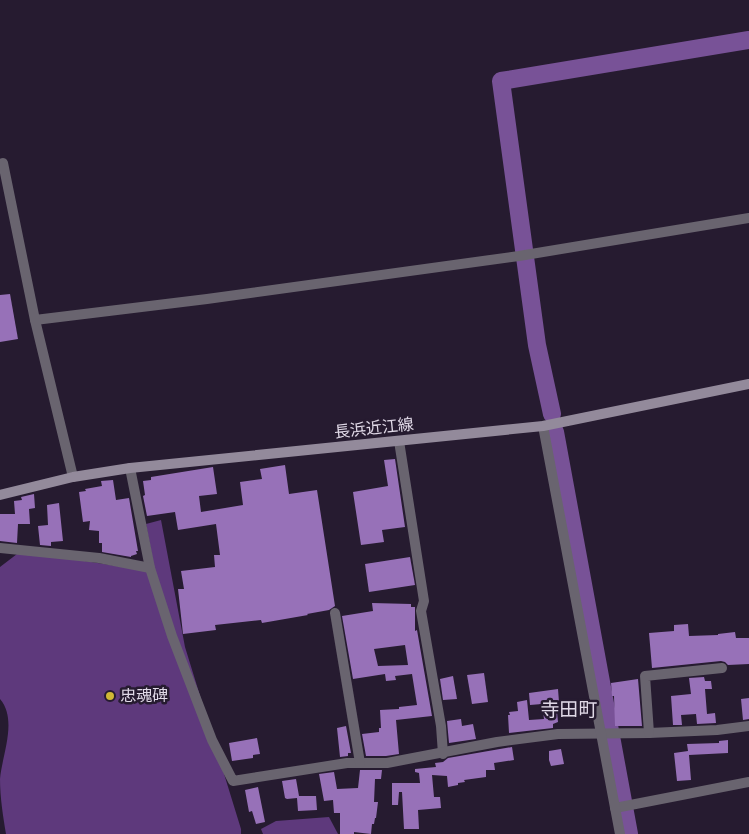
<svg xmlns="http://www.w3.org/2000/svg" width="749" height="834" viewBox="0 0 749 834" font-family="'Sofia Sans Condensed','Noto Sans JP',sans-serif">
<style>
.forest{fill:#5e397c}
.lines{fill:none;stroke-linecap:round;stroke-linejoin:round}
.river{stroke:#785297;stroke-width:18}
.building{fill:#9771b8;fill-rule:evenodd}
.minor{stroke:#69646f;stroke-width:10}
.tertiary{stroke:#69646f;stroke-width:10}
.secondary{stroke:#938a9b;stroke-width:10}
.poi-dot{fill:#d0b736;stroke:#261b30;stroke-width:2}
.labels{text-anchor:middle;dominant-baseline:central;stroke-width:5;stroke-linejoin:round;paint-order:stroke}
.street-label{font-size:16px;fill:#e0d9e7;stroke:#261b30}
.poi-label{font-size:16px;fill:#e0d9e7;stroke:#261b30;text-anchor:start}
.quarter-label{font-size:19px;fill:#e0d9e7;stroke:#261b30}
</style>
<rect width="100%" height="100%" fill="#261b30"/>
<g class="forest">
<path d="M161,520L185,647L241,829V834H6C3,816 0,797 0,779C2,755 18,720 0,699V567L17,554L53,556L155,572L146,524Z"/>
<path d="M329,817L338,834H263L261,829L276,821Z"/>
</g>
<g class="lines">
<g class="river">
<path d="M552,414L537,345L501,81L749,40"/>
<path d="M555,432L629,834"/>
</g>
</g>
<g class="building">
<path d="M10,294L18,339L0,342V295Z"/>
<path d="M395,459L405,527L382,530L384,542L361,545L353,492L388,486L384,460Z"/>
<path d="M285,465L289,494L317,490L335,606L329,610L307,614L308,615L262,623L261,620L215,625L216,630L183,634L178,589H184L181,571L215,567L214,555H220L216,524L178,530L175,512L147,516L143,496L145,495L143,481L151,480V477L213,467L217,494L199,496L201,512L243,505L240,482L262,479L260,469Z"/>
<path d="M113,480L116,500L129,498L138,551H136L137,554L131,556V557L102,552V543H99V531L89,530L90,521L83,522L79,492L86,491L85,489L102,486L101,481Z"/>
<path d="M34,494L35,508L29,509L30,524H18L17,543L0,541V514H15L14,501L22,500L21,497Z"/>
<path d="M59,503L63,541L51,542V546L40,545L38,526L48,525L47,505Z"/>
<path d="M410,557L415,585L369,592L365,564Z"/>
<path d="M372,603L411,604V607H415V631L417,630L432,716L396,720L399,754L386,756H366L362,734L379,732V728H381L380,710L399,709V707L417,705L412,674L395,676L396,680L386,681L385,674L353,679L342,616L373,611ZM405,645L408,665L378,666L374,649Z"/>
<path d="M688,624L689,636L718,635V634L735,632L736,638H749V664L728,665L725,662L721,661L652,668L649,633L674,631V625Z"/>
<path d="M484,673L488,702L472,704L467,675Z"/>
<path d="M453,676L457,699L443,700L440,679Z"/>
<path d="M704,677L705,681H711L712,689H705L707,714L715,713L716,723L697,724L696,714L681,715L682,725H673L671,696L691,694L689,678Z"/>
<path d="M638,679L642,726H615L614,696H612L611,683Z"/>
<path d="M558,689L559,702H556L558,722L553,724V728L509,733L508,715H510L509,712L518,711L517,702L527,700L529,720L544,719L542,704L530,705L529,693Z"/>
<path d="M749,698V719L743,720L741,699Z"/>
<path d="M461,719L462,726L473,724L476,739L449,743L447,721Z"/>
<path d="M346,726L351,753H348V756L340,757L337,728Z"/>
<path d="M257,738L260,754L253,755V758L232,761L229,743Z"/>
<path d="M728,740V753L689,755L691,780L677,781L674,753L688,751L687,744L719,743V741Z"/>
<path d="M512,747L514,760L494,763L495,770H486V777L464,780L465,782L458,783V785L448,787L447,776L432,775L434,797H440L441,808L418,810L419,829H404L402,792H399L398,805H392V783H420L419,773L415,772V769L436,767L435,763L443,762L448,758Z"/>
<path d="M561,749L564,764L551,766L549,760V751Z"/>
<path d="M360,770H382L381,779H375L374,802H378L376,818H375L374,824H372L371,834L354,832V834H340V813H334L333,800L324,801L319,774L334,772L337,789L358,788Z"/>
<path d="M296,779L299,796H316L317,810L298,811L297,798L287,799L285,798L282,781Z"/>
<path d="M258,787L265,822L256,824L252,811L249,812L245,790Z"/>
</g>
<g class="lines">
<g class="minor">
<path d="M35,320L207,299L519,256L749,218"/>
<path d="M399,441L424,601L421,611L441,726L443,754"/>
<path d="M130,468L150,568L172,636L212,740L233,781L347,763H387L497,742L558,734L649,733L717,730L749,726"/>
<path d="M0,548L99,558L150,568"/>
<path d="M335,613L360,763"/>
<path d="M649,733L645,676L722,668"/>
<path d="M615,808L749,782"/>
</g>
<g class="tertiary">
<path d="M0,164L3,163L35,320L73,477"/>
<path d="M543,426L620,834"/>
</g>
<path class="secondary" d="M0,495L73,477L130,468L543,426L749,384"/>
</g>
<circle class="poi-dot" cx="110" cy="696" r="5"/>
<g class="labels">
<g class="street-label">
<text transform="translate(374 429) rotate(-6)">長浜近江線</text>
</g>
<g class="poi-label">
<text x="120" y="696">忠魂碑</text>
</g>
<g class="quarter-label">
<text x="569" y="710">寺田町</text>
</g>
</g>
</svg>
